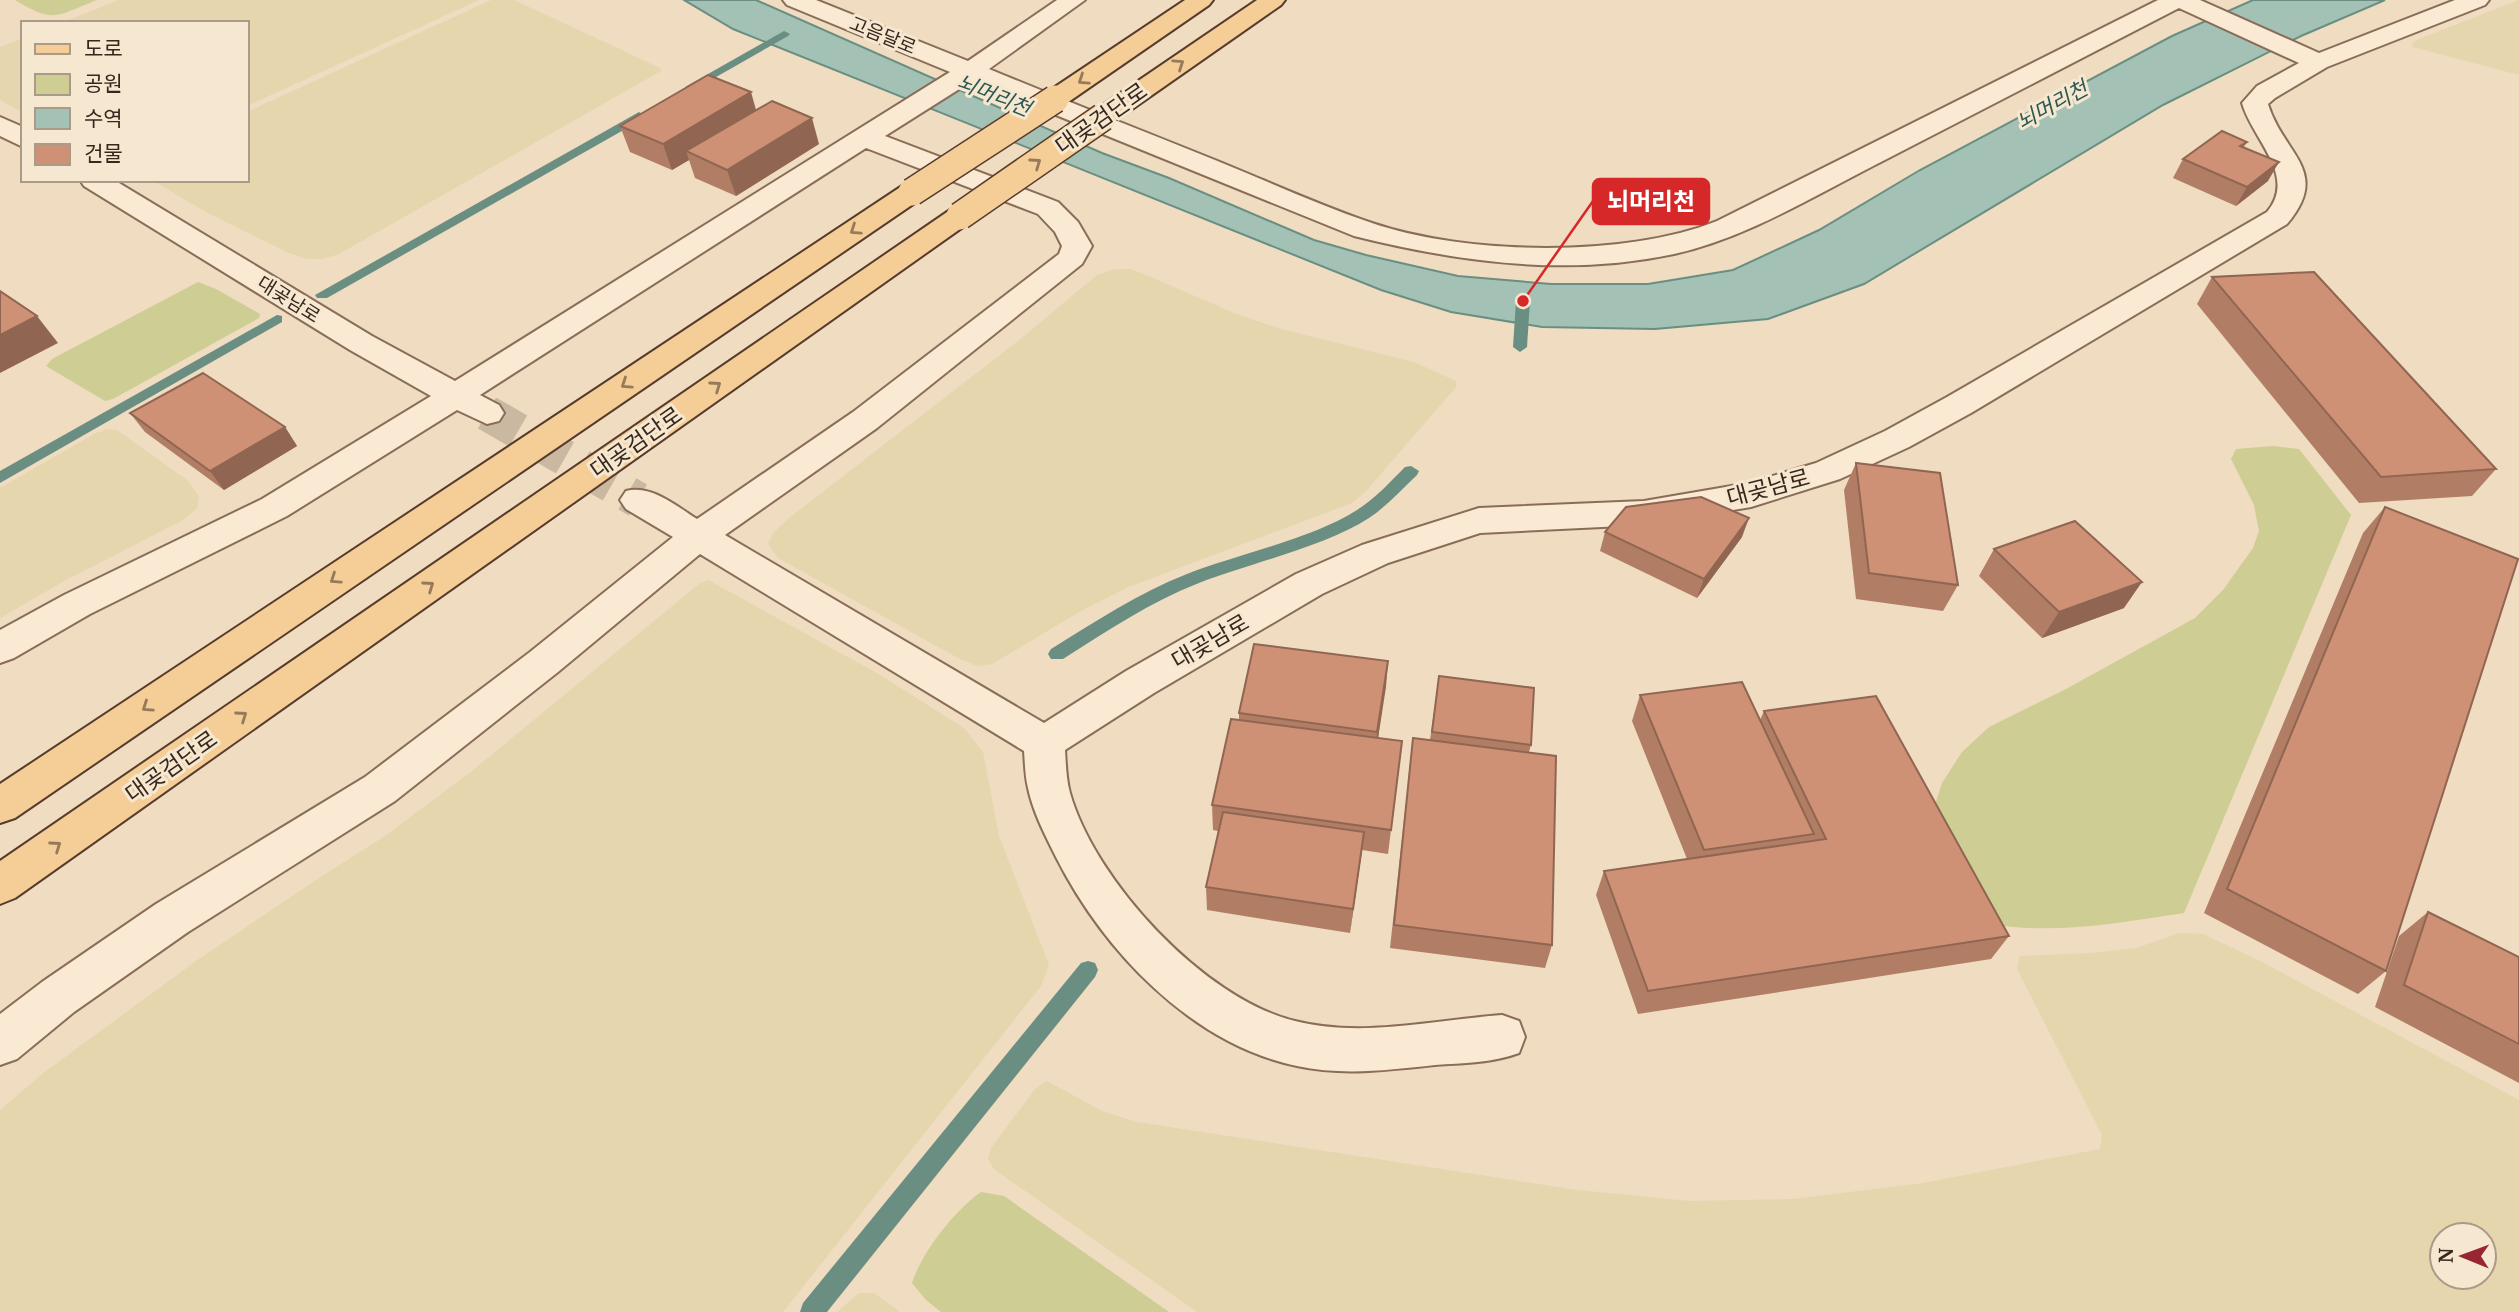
<svg xmlns="http://www.w3.org/2000/svg" width="2519" height="1312" viewBox="0 0 2519 1312" font-family="Merriweather,'Noto Sans KR',serif">
<style>
.farmland{fill:#e5d6ae;fill-rule:evenodd}
.green{fill:#cdcd94}
.water{fill:#a3c1b5;stroke:#6a8f82;stroke-width:2}
.lines{fill:none;stroke-linecap:round;stroke-linejoin:round}
.stream{fill:#6a8f82;fill-rule:evenodd}
.minor-tunnel{stroke:#cab8a0;stroke-width:36;stroke-dasharray:36 18;stroke-linecap:butt}
.minor-casing{stroke:#896d58;stroke-width:4}
.major-casing{stroke:#563b2c;stroke-width:4}
.minor{fill:#faead4;fill-rule:evenodd}
.major{fill:#f4cd97;fill-rule:evenodd}
.major-bridge-casing{stroke:#563b2c;stroke-width:30;stroke-linecap:butt}
.major-bridge{stroke:#f4cd97;stroke-width:27}
.wall{fill:#b17d65}
.shaded-wall{fill:#906652}
.building{fill:#ce9175;stroke:#906652;stroke-width:2}
.oneway{stroke:#967a5a}
.labels{text-anchor:middle;dominant-baseline:central;stroke-width:6;stroke-linejoin:round;paint-order:stroke}
.far-street-label{font-size:19px;fill:#38271d;stroke:#f6e7d0}
.far-water-label{font-size:21px;font-style:italic;fill:#2b5850;stroke:#f6e7d0}
.street-label{font-size:23px;fill:#38271d;stroke:#f6e7d0}
.leader{fill:none;stroke:#d62828;stroke-width:2.5}
.callout-dot{fill:#d62828;stroke:#f6e7d0;stroke-width:2.5}
.callout{fill:#d62828;stroke:#d62828;stroke-width:2.5}
.callout-label{font-size:24px;text-anchor:middle;font-weight:bold;fill:#fff}
</style>
<rect width="100%" height="100%" fill="#efdcc1"/>
<g class="farmland">
<path d="M119,0H479L247,106V23H61Z"/>
<path d="M491,0H514L643,60L660,68L661,71L339,254L322,259H307L289,253L206,212L152,180H247V112Z"/>
<path d="M2519,0V75L2413,47L2412,44L2419,39Z"/>
<path d="M23,38V113L0,100V47Z"/>
<path d="M1115,269H1130L1144,274L1234,313L1281,329L1414,362L1456,381V387L1367,490L1352,503L1131,586L1081,611L992,664L977,666L958,658L778,558L768,544L773,533L789,518L1018,341L1097,275Z"/>
<path d="M107,429L117,430L188,481L199,497L197,508L183,520L66,580L0,618V488L94,434Z"/>
<path d="M708,580L877,673L964,728L983,752L999,836L1049,965L1041,986L783,1312H0V1110L42,1074L196,961L319,878L385,836L472,771L699,584Z"/>
<path d="M2180,933L2203,934L2262,962L2519,1100V1312H1197L994,1169L988,1159L991,1148L1035,1089L1047,1081L1102,1111L1137,1122L1577,1190L1690,1201L1793,1199L1923,1183L2100,1149L2102,1135L2017,969L2020,956L2092,953L2136,948ZM2442,1235H2484V1277H2442Z"/>
<path d="M859,1293H874L900,1312H837Z"/>
</g>
<g class="green">
<path d="M15,0H97C55,16 55,24 15,0Z"/>
<path d="M198,282L216,289L260,314L259,318L113,399L105,401L46,366L52,359Z"/>
<path d="M2273,446L2299,449L2351,515L2184,913C2112,924 2048,936 1976,922L1927,830L1942,783L1962,752L1989,727L2066,689L2195,618L2223,590L2253,548L2259,531L2254,505L2231,459L2236,449Z"/>
<path d="M981,1192L1004,1196L1169,1312H941L926,1300L912,1283C922,1252 954,1211 981,1192Z"/>
</g>
<path class="water" d="M684,0H756L1102,153L1169,178L1314,240L1366,255L1458,276L1551,284H1648L1733,270L1819,230L1920,170L2172,36L2253,0H2385L2301,36L2163,105L1864,284L1768,319L1655,329L1542,327L1451,312L1381,290L733,29Z"/>
<g class="lines">
<g class="stream">
<path d="M784,31L790,34L788,36L695,89L685,87Z"/>
<path d="M639,112L645,116L643,119L327,298H317L315,295Z"/>
<path d="M1523,297L1530,301L1527,347L1520,352L1513,347L1516,301Z"/>
<path d="M277,315L282,316V322L0,483V471Z"/>
<path d="M1411,466L1419,471L1417,475C1401,490 1387,506 1369,518C1324,547 1250,563 1199,583C1150,602 1107,631 1063,659H1051L1048,654L1051,649C1095,622 1138,593 1187,574C1238,554 1312,539 1357,510C1376,498 1390,482 1405,467Z"/>
<path d="M1088,961L1095,963L1098,970L1095,977L827,1312H800L803,1303L1081,963Z"/>
</g>
<path class="minor-tunnel" d="M487,413L638,500"/>
<defs>
<g id="minor">
<path d="M783,0H816L968,61L1057,0H1085L989,69C1064,100 1140,130 1215,160C1267,181 1319,205 1372,223C1466,255 1625,258 1717,221L2158,0H2200L2319,53L2455,0H2489L2485,5L2327,67L2275,98L2268,104C2283,154 2332,171 2287,224L1971,413L1909,447L1840,479L1751,507L1644,525L1480,533L1388,563L1322,594L1154,693L1065,750C1066,764 1066,779 1070,793C1095,881 1204,999 1295,1021C1361,1038 1435,1020 1502,1015L1519,1021L1525,1037L1519,1053C1492,1063 1463,1063 1435,1065C1390,1070 1342,1076 1297,1066C1191,1044 1103,950 1056,857C1045,835 1033,812 1028,788C1025,776 1025,764 1024,751L700,554L558,672L395,801L188,932L74,1012L17,1059L0,1065V1014L42,982L156,904L365,777L530,652L673,537L626,509L620,500L626,491C651,484 676,506 697,519L853,412L1059,254L1062,246L1055,232L1038,214L866,148L480,395L499,405L504,413L499,421L487,424L457,410L287,516L90,614L14,658L0,663V630L64,595L262,499L431,396L350,350L84,186L80,180H114L372,336L455,381L950,72L787,5ZM2179,8L2299,63L2257,86L2242,103C2252,139 2298,176 2267,212L1947,397L1885,431L1816,463L1749,483L1644,501L1479,508L1362,545L1296,574L1126,671L1044,723L725,535L877,428L1082,264L1092,246L1078,222L1058,202L885,136L972,81L1354,236C1458,262 1567,277 1674,254C1746,238 1812,197 1877,164C1978,112 2078,60 2179,8Z"/>
<path d="M0,117L23,127V147L0,136Z"/>
</g>
<g id="major">
<path d="M1185,0H1213L1209,5L1064,105L1055,107L1046,105L1042,99L1046,93Z"/>
<path d="M1257,0H1285L1281,5L1112,123L1103,125L1094,123L1090,117L1094,111Z"/>
<path d="M912,184L922,186L926,192L922,198L15,818L0,823V784L902,186Z"/>
<path d="M960,207L970,210L974,216L970,222L15,898L0,904V861L950,210Z"/>
</g>
</defs>
<use href="#minor" class="minor-casing"/>
<use href="#major" class="major-casing"/>
<use href="#minor" class="minor"/>
<use href="#major" class="major"/>
<defs>
<g id="major-bridge">
<path d="M912,192L1055,99"/>
<path d="M960,216L1103,117"/>
</g>
</defs>
<use href="#major-bridge" class="major-bridge-casing"/>
<use href="#major-bridge" class="major-bridge"/>
</g>
<g class="wall">
<path d="M756,110L819,144L736,196L695,178L689,160L672,170L630,152L620,126Z"/>
<path d="M2247,142L2244,147L2268,181L2236,206L2173,178L2183,159Z"/>
<path d="M2212,277L2496,469L2472,496L2359,503L2197,304Z"/>
<path d="M130,413L285,427L297,446L224,490L145,432Z"/>
<path d="M1856,463L1958,585L1943,611L1856,599L1844,490Z"/>
<path d="M2385,507L2386,971L2358,994L2204,913L2363,533Z"/>
<path d="M1605,532L1742,537L1697,598L1600,551Z"/>
<path d="M1994,549L2124,608L2042,638L1979,576Z"/>
<path d="M1388,661L1378,738L1402,741L1388,854L1362,850L1350,933L1207,910L1206,887L1218,831L1213,830L1212,805L1239,720V713Z"/>
<path d="M1439,676L1531,745L1529,752L1552,945L1545,968L1390,948L1413,738L1430,740Z"/>
<path d="M1640,695L1760,720L1764,711L2009,936L1991,959L1638,1014L1596,895L1604,871L1687,859L1632,721Z"/>
<path d="M2428,912L2519,957V1083L2375,1007L2399,936Z"/>
</g>
<g class="shaded-wall">
<path d="M751,92L758,117L686,151L689,160L672,170L663,144Z"/>
<path d="M812,118L819,144L736,196L727,170Z"/>
<path d="M2279,162L2268,181L2236,206L2247,187Z"/>
<path d="M37,316L58,343L0,373V335Z"/>
<path d="M285,427L297,446L224,490L210,471Z"/>
<path d="M1749,518L1742,537L1697,598L1704,579Z"/>
<path d="M2142,582L2124,608L2042,638L2059,612Z"/>
<path d="M1388,661L1386,687L1375,758L1377,732Z"/>
<path d="M1364,832L1361,857L1350,933L1353,909Z"/>
</g>
<g class="building">
<path d="M708,75L751,92L663,144L620,126Z"/>
<path d="M772,101L812,118L727,170L686,151Z"/>
<path d="M2222,131L2247,142L2240,146L2279,162L2247,187L2183,159Z"/>
<path d="M2314,272L2496,469L2381,477L2212,277Z"/>
<path d="M0,291L37,316L0,335Z"/>
<path d="M203,373L285,427L210,471L130,413Z"/>
<path d="M1856,463L1940,473L1958,585L1869,573Z"/>
<path d="M1701,497L1749,518L1704,579L1605,532L1626,507Z"/>
<path d="M2385,507L2518,559L2386,971L2227,889Z"/>
<path d="M2075,521L2142,582L2059,612L1994,549Z"/>
<path d="M1254,644L1388,661L1377,732L1239,713Z"/>
<path d="M1439,676L1534,688L1531,745L1432,732Z"/>
<path d="M1742,682L1814,834L1704,850L1640,695Z"/>
<path d="M1876,696L2009,936L1648,991L1604,871L1826,839L1764,711Z"/>
<path d="M1231,719L1402,741L1391,830L1212,805Z"/>
<path d="M1413,738L1556,756L1552,945L1394,925Z"/>
<path d="M1223,812L1364,832L1353,909L1206,887Z"/>
<path d="M2428,912L2519,957V1044L2404,985Z"/>
</g>
<defs><path id="oneway-chevron" d="M-2-3.5L2.5 0L-2 3.5" fill="none" stroke-width="1.6" stroke-linecap="round" stroke-linejoin="round" transform="scale(1.75)"/></defs>
<g class="oneway">
<use href="#oneway-chevron" transform="translate(1179 64) rotate(-34)"/>
<use href="#oneway-chevron" transform="translate(1083 80) rotate(146)"/>
<use href="#oneway-chevron" transform="translate(1036 163) rotate(-35)"/>
<use href="#oneway-chevron" transform="translate(855 230) rotate(146)"/>
<use href="#oneway-chevron" transform="translate(626 384) rotate(146)"/>
<use href="#oneway-chevron" transform="translate(716 386) rotate(-35)"/>
<use href="#oneway-chevron" transform="translate(335 579) rotate(146)"/>
<use href="#oneway-chevron" transform="translate(429 586) rotate(-35)"/>
<use href="#oneway-chevron" transform="translate(147 707) rotate(146)"/>
<use href="#oneway-chevron" transform="translate(242 716) rotate(-35)"/>
<use href="#oneway-chevron" transform="translate(56 846) rotate(-35)"/>
</g>
<g class="labels">
<g class="far-street-label">
<text transform="translate(883 35) rotate(22)">고음달로</text>
<text transform="translate(289 299) rotate(32)">대곶남로</text>
</g>
<g class="far-water-label">
<text transform="translate(994 95) rotate(22)">뇌머리천</text>
<text transform="translate(2052 105) rotate(-29)">뇌머리천</text>
</g>
<g class="street-label">
<text transform="translate(1101 118) rotate(-35)">대곶검단로</text>
<text transform="translate(636 442) rotate(-35)">대곶검단로</text>
<text transform="translate(1768 487) rotate(-15)">대곶남로</text>
<text transform="translate(1210 641) rotate(-30)">대곶남로</text>
<text transform="translate(171 766) rotate(-35)">대곶검단로</text>
</g>
</g>
<path class="leader" d="M1523 301L1593 201"/>
<circle class="callout-dot" cx="1523" cy="301" r="7"/>
<rect class="callout" x="1593" y="179" width="116" height="45" rx="7"/>
<g class="callout-label">
<text x="1651" y="210">뇌머리천</text>
</g>
<rect x="21" y="21" width="228" height="161" fill="#f6e7d0" stroke="#aa9a88" stroke-width="2"/>
<rect x="35" y="44" width="35" height="10" fill="#f4cd97" stroke="#aa9a88" stroke-width="2"/>
<text x="84" y="56" font-size="21" fill="#38271d">도로</text>
<rect x="35" y="74" width="35" height="21" fill="#cdcd94" stroke="#aa9a88" stroke-width="2"/>
<text x="84" y="91" font-size="21" fill="#38271d">공원</text>
<rect x="35" y="108" width="35" height="21" fill="#a3c1b5" stroke="#aa9a88" stroke-width="2"/>
<text x="84" y="126" font-size="21" fill="#38271d">수역</text>
<rect x="35" y="144" width="35" height="21" fill="#ce9175" stroke="#aa9a88" stroke-width="2"/>
<text x="84" y="161" font-size="21" fill="#38271d">건물</text>
<g transform="translate(2463 1256) rotate(271)"><circle r="33" fill="#f6e7d0" stroke="#aa9a88" stroke-width="2"/>
<path d="M0-5L12 26L0 18L-12 26Z" fill="#992633"/>
<text y="-10" font-size="19" font-weight="bold" text-anchor="middle" fill="#38271d">N</text>
</g>
</svg>
